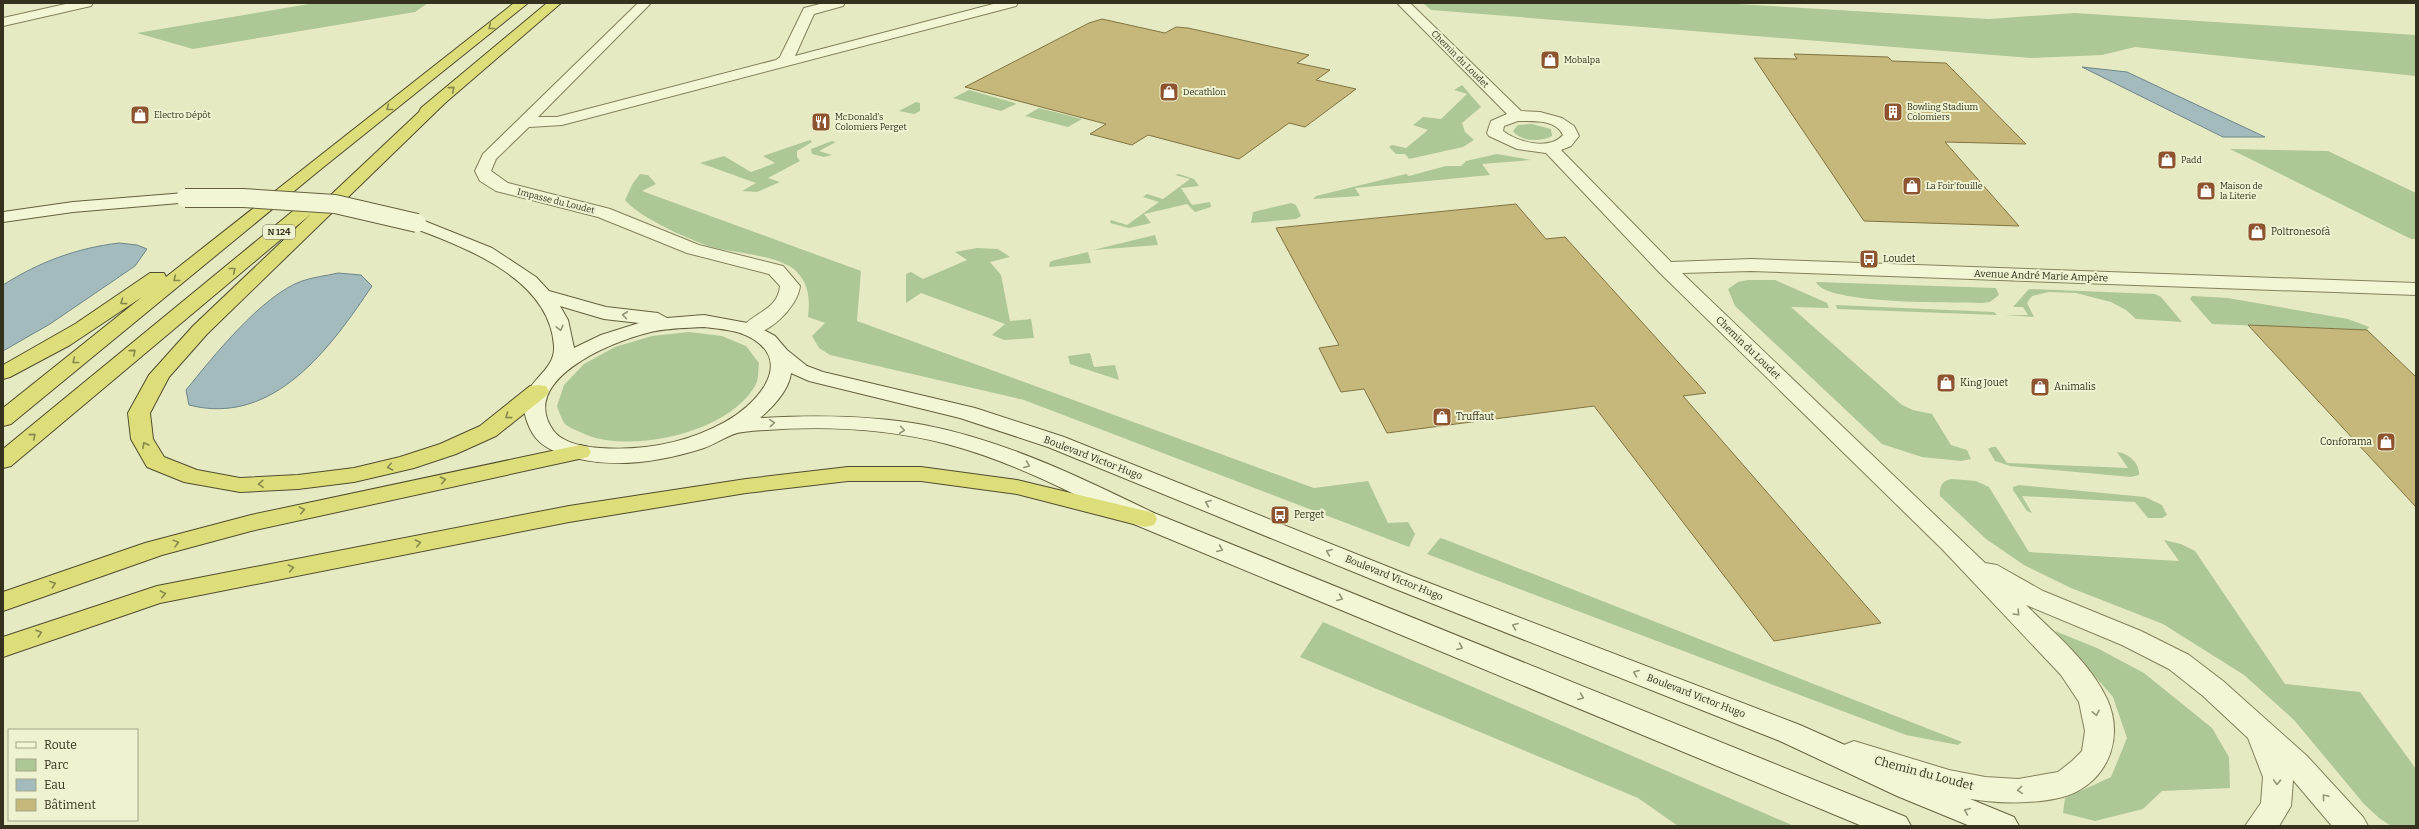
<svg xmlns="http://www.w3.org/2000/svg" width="2419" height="829" viewBox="0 0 2419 829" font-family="Bitter,serif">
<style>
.green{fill:#aec797}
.water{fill:#a4bbbd;stroke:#6c868a}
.building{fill:#c6b87a;stroke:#807442}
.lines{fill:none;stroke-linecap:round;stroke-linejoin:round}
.minor-casing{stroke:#83805b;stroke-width:2}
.secondary-casing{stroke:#65613e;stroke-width:2}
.trunk-casing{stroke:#514c2f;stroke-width:2}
.minor{fill:#f3f6d4;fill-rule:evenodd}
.secondary{fill:#f3f6d4;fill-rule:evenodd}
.trunk{fill:#ddde7a;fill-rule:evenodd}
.secondary-bridge-casing{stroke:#65613e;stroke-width:20;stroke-linecap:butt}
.secondary-bridge{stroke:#f3f6d4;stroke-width:18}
.oneway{stroke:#88884c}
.oneway2{stroke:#949479}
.labels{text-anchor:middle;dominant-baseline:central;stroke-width:4;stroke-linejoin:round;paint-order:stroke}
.far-street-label{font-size:9px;fill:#34311e;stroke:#eff2d1}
.far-poi-label{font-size:9px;fill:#34311e;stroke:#eff2d1;text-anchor:start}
.shield{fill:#eff2d1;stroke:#6c6b54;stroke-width:1}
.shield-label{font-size:9px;font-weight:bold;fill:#34311e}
.poi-label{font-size:10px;fill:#34311e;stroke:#eff2d1;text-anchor:start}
.street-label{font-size:10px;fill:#34311e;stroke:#eff2d1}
.near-street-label{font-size:12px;fill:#34311e;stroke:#eff2d1}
</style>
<rect width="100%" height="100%" fill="#e6eac2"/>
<g class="green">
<path d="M315,3H428L415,12L193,49L137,33Z"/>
<path d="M1423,3H1720L1989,19L2075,13L2416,35V76L2135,47L2102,55L2031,58L1431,10Z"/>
<path d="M1462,85L1481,107L1462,123L1465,132L1474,140L1463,147L1409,159L1405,154H1396L1389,147L1392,145L1406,148L1428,130L1413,125L1423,117L1441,119L1467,94L1454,90Z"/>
<path d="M969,90L1015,103L1016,104L1001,111L953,98Z"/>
<path d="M916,102L920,103V111L914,114L899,111Z"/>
<path d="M1039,108L1082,119L1068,127L1025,116Z"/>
<path d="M1532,124L1551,129L1552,136C1542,142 1520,142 1513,131L1518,125Z"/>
<path d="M810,140L812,142L797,151V157L800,161L768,178L780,182L757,192L742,191L756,183L700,163L724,156L751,172L775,163L763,156Z"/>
<path d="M832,141L836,142L819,151L832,155L824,157L812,154L811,149Z"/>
<path d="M2230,149L2328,151L2416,193V239H2411Z"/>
<path d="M1497,154L1531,160L1482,164L1490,175L1355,188L1360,196L1313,199L1316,196L1406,174L1409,176L1446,166H1461L1466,161Z"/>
<path d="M640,174L648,175L656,184L642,191L861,271L857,321L1314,488L1368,481L1388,523L1408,522L1415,534L1409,547L1024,400L830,355L819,348L812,336L825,323L808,317C810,299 809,285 797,272C782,256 737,253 716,248C695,243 638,217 625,200L633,183Z"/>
<path d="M1179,174L1194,179L1199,186L1181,188L1192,205L1210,202L1211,207L1195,212L1187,204L1144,214L1151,223L1129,228L1110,223L1111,220L1127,225L1159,202L1143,197L1147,194L1163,199L1190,179L1175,175Z"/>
<path d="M1291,203L1296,205L1301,216L1296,219L1251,223L1253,212Z"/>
<path d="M1155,235L1158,245L1093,250Z"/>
<path d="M977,248L998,249L1010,257L990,262L1001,275L1010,321L1031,319L1034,338L1004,340L992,335L1005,324L921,293L906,303V274L911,272L923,279L967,260L955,252Z"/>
<path d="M1088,252L1091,263L1049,267L1050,262L1055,260Z"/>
<path d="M1748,280H1775L1827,303L1829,308L1791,307L1902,405L1913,410L1932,414L1951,445L1967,450L1971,459L1961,461L1922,457L1882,444L1735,306L1728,289L1738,282Z"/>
<path d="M1816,282L1996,288L1999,295L1990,302L1982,303C1955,302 1825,305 1816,282Z"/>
<path d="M2029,289L2155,294L2161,297L2182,322L2136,319L2126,310L2111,302L2076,293L2049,292L2032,296L2027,303L2034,317L2005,315H2028L2023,307H2013Z"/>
<path d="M2192,296L2228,298L2348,319L2369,327L2367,330L2212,324L2190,299Z"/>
<path d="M1836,305L1994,312L1997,315L1837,309Z"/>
<path d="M689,332L722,336L746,346L759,363C758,369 759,378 756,384C731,433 626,456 580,432C576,430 570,428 566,425C562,421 559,412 557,406L564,385L584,364L615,347L652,336Z"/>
<path d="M1090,353L1094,367L1115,365L1119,380L1070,364L1068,356Z"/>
<path d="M1992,447H1996L2007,463L2128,468L2117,452C2128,453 2140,463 2139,475L2131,477L2010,466L1995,461L1988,449Z"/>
<path d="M1952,479L1976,481L1989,487L2029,552L2179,561L2164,540L2181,544L2195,551L2285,684L2360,692L2416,769V826H2391L2379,818L2364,804L2294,720L2244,675L2163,624L2071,588L2024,565L1986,539L1940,496C1939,487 1942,480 1952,479Z"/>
<path d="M2019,485L2145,497L2162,505L2167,515L2162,518H2148L2135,502L2022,496L2032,513L2027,511L2013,490V487Z"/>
<path d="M1440,538L1444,539L1962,742L1958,745L1906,735L1427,554Z"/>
<path d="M1323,622L1794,826H1678L1638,798L1300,657Z"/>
<path d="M2055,631L2097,648L2144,673L2212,728L2229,757L2230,788L2162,791L2143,809L2095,821L2063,813L2065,798L2111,777L2127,738L2113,697Z"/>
</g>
<g class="water">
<path d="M2082,67L2127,72L2265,137H2223Z"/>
<path d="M119,243L137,245L147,249L135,266L50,324L3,351V285C39,262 77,248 119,243Z"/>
<path d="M338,273L361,275L372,286C331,347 274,427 189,405L186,390C212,358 262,295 302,281C313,277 326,276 338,273Z"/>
</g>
<g class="building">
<path d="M1102,19L1165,33L1176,27L1188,28L1309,55L1297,63L1330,70L1316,80L1356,89L1305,127L1289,123L1239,159L1148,135L1132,145L1090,134L1106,124L965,87L1089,23Z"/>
<path d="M1794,54L1888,57L1892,61L1946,63L2026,144L1945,142L2019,226L1864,221L1754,58L1797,59Z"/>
<path d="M1516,204L1546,239L1565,237L1706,393L1683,396L1881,623L1774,641L1594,406L1387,433L1364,389L1341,392L1319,348L1339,345L1276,228Z"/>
<path d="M2248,325L2367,330L2416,377V507Z"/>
</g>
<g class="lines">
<defs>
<g id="minor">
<path d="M70,3H93L91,6L3,26V18Z"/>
<path d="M638,3H651L538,117H557L776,60L780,57L804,8L824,3H845L843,6L814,14L795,56L997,3H1018L1016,6L562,125L529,127L496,159L491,171L508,183L610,209L699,245L783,266L800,286C798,307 765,340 743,334L740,330C752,312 778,311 780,286L769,274L687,253L598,217L496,191L480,181L475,171L483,154Z"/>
<path d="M1397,3H1410L1521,111L1540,112L1562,118L1574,126L1579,136L1571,146L1561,150L1671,262L1751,259L2416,283V295L1751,271L1682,273L1985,563L1997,565L2043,591L2141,631L2189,655L2223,681L2307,756L2363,817L2368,826H2332L2293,780L2291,806L2279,826H2245L2261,803L2263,777L2248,738L2203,696L2169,669L2122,645L2026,605C2054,633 2090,662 2107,699C2123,734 2111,774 2076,792C2054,803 2010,804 1986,801C1940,797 1888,776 1844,761L1839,753L1844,745L1854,741L1949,770L1985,777L2018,779L2058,772L2072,761L2082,751L2085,731L2079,702L2061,675L1943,550L1659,272L1546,153L1517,149L1489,136L1487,133L1491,121L1507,114ZM1518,121C1533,121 1556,119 1563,135C1549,151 1518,142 1503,131L1504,126Z"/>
</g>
<g id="secondary">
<path d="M185,193L191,194L194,198L191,202L73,212L3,222V212L73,202Z"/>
<path d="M417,218L492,248L536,277L549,291L606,307L658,313L667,318L704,315L753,324L775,336L787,350L807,366L823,372L975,408L1064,437L1411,576L1800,725L1919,778L2014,817L2019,826H1970L1897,796L1780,741L1393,588L1048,447L960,418L809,381L791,373C789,390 773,407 760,418C815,415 870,415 924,425C1006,441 1080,477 1154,513L1906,817L1911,826H1862L1136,525C1075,494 1014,462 947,444C882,427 810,425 743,432C730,433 716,444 704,448C657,463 604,471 557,452C543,447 533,438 528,424C511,382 556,377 554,346C550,278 464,247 411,227L408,223L411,219ZM560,306L604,319L639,323L601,335L574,348L568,320ZM704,327C721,329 739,330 753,339C795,365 753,407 725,422C687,443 643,451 600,448C585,447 562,443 553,430C518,380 611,342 647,333C665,328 685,328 704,327Z"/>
</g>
<g id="trunk">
<path d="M514,3H528L321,169L11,424L3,426V408L142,297L70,345L10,377L3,379V365L75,324L150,273H164L166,277Z"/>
<path d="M547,3H561L445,103L207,334L169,377L150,413L153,439L164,457L197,470L240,478L298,475L354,468L400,457L440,444L480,426L530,386L538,385L546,386L549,391L546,396L496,436L456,454L414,468L354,482L298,489L240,492L184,482L147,467L131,439L128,413L149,375L193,326L311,214L11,466L3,468V449L304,202H316L319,206L317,208L419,112L421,108Z"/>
<path d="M580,445L588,447L591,452L588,457L251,531L162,555L3,611V592L145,543L251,515Z"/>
<path d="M848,467H921L1017,480L1154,513L1157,519L1154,525L1145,527L1017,494L921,481H848L746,493L569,522L160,603L3,657V637L157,586L569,506L746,479Z"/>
</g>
</defs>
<use href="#minor" class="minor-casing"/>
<use href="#secondary" class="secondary-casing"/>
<use href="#trunk" class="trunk-casing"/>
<use href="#minor" class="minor"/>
<use href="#secondary" class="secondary"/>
<use href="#trunk" class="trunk"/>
<defs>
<path id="secondary-bridge" d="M185,198H243L335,204L417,223"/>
</defs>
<use href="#secondary-bridge" class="secondary-bridge-casing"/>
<use href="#secondary-bridge" class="secondary-bridge"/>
</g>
<defs><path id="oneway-chevron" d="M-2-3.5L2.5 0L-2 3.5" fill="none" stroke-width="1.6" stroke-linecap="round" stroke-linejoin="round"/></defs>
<g class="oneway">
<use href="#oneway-chevron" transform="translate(491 27) rotate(142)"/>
<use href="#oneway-chevron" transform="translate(452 89) rotate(-40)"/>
<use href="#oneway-chevron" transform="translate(389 108) rotate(142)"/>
<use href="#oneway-chevron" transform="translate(233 270) rotate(-39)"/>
<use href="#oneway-chevron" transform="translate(176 279) rotate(141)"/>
<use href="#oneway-chevron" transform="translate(123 302) rotate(144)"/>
<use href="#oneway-chevron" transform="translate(133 352) rotate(-40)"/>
<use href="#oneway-chevron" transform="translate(75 361) rotate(141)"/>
<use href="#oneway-chevron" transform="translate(508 416) rotate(144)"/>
<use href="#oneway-chevron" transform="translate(33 436) rotate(-40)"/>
<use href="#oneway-chevron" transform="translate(145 445) rotate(-119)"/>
<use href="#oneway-chevron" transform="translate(390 467) rotate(167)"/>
<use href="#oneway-chevron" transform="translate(443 480) rotate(-12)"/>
<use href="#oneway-chevron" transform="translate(261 484) rotate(177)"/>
<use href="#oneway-chevron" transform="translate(302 510) rotate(-13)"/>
<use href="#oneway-chevron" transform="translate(176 543) rotate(-15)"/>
<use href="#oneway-chevron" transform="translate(418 543) rotate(-11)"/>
<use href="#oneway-chevron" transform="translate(291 568) rotate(-11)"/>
<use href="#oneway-chevron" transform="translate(53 584) rotate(-20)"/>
<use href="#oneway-chevron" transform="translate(163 594) rotate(-11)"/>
<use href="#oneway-chevron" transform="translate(39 633) rotate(-18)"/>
</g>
<g class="oneway2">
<use href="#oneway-chevron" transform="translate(625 315) rotate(-173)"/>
<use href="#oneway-chevron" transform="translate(560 328) rotate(76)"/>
<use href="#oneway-chevron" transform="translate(772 423) rotate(-5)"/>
<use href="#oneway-chevron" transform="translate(902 430) rotate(7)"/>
<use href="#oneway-chevron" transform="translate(1027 465) rotate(22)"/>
<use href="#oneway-chevron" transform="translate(1208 503) rotate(-158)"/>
<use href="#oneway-chevron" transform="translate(1220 549) rotate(22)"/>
<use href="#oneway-chevron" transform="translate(1329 552) rotate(-158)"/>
<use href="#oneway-chevron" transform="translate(1340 598) rotate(22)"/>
<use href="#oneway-chevron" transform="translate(2017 613) rotate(46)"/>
<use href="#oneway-chevron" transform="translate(1515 626) rotate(-159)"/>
<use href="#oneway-chevron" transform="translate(1460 647) rotate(22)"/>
<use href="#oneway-chevron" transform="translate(1636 673) rotate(-159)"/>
<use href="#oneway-chevron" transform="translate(1581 697) rotate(22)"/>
<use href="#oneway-chevron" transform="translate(2096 713) rotate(78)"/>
<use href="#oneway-chevron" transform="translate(2277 782) rotate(92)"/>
<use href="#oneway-chevron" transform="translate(2020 790) rotate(175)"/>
<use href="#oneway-chevron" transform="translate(2325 797) rotate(-130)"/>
<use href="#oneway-chevron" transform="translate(1967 811) rotate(-157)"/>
</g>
<defs>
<symbol id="shop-square" viewBox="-11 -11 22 22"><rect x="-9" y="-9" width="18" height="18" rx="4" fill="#8e542f" stroke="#eff2d1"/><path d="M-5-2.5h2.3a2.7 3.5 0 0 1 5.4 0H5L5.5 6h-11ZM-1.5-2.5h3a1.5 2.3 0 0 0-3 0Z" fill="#fff"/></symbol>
<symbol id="building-square" viewBox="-11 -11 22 22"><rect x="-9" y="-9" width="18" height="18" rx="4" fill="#8e542f" stroke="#eff2d1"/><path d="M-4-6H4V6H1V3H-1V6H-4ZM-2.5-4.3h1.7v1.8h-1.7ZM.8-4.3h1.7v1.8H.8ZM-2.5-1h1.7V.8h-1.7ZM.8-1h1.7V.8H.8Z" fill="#fff"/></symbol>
<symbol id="restaurant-square" viewBox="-11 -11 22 22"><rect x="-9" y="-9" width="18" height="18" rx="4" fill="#8e542f" stroke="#eff2d1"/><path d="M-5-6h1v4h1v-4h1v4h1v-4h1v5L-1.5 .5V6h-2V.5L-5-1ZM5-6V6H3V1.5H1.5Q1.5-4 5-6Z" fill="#fff"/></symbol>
<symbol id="bus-square" viewBox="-11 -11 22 22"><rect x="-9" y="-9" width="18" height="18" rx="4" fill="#8e542f" stroke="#eff2d1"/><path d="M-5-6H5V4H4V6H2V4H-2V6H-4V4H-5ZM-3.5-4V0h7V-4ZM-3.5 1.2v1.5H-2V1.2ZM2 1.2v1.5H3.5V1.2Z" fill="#fff"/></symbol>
</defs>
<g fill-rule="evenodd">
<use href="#shop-square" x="1539" y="49" width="22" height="22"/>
<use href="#shop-square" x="1158" y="81" width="22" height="22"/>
<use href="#building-square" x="1882" y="101" width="22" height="22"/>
<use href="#shop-square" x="129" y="104" width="22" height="22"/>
<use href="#restaurant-square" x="810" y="111" width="22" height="22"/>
<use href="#shop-square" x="2156" y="149" width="22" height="22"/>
<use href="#shop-square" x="1901" y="175" width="22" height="22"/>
<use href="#shop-square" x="2195" y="180" width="22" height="22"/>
<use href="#shop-square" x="2246" y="221" width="22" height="22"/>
<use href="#bus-square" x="1858" y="248" width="22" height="22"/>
<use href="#shop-square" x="1935" y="372" width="22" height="22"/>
<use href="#shop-square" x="2029" y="376" width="22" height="22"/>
<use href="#shop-square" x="1431" y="406" width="22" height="22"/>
<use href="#shop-square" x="2375" y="431" width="22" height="22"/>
<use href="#bus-square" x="1269" y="504" width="22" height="22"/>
</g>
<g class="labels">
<g class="far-street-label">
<text transform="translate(1460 59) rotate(45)">Chemin du Loudet</text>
<text transform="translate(556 201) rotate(14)">Impasse du Loudet</text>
</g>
<g class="far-poi-label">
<text x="1564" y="60">Mobalpa</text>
<text x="1183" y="92">Decathlon</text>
<text x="1907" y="107">Bowling Stadium<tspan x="1907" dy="10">Colomiers</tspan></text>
<text x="154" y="115">Electro Dépôt</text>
<text x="835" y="117">McDonald's<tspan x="835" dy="10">Colomiers Perget</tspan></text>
<text x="2181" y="160">Padd</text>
<text x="1926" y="186">La Foir'fouille</text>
<text x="2220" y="186">Maison de<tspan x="2220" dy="10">la Literie</tspan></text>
</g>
<rect class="shield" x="263" y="225" width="32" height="14" rx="3"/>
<g class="shield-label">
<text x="279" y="232">N 124</text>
</g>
<g class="poi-label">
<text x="2271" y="232">Poltronesofà</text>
<text x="1883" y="259">Loudet</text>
<text x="1960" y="383">King Jouet</text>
<text x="2054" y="387">Animalis</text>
<text x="1456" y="417">Truffaut</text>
<text x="2372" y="442" text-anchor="end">Conforama</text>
<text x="1294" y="515">Perget</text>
</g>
<g class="street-label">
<text transform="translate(2041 276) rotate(2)">Avenue André Marie Ampère</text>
<text transform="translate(1748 348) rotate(44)">Chemin du Loudet</text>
<text transform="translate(1093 458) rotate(21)">Boulevard Victor Hugo</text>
<text transform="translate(1394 578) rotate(22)">Boulevard Victor Hugo</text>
<text transform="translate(1696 696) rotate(21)">Boulevard Victor Hugo</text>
</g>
<g class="near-street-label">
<text transform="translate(1924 773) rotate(15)">Chemin du Loudet</text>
</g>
</g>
<rect width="2419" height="829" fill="none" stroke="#34311e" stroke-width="8"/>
<rect x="8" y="729" width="130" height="92" fill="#eff2d1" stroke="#a4a589"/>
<rect x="16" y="742" width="20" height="6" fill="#f3f6d4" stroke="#a4a589"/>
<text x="44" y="749" font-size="12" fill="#34311e">Route</text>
<rect x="16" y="759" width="20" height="12" fill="#aec797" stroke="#a4a589"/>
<text x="44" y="769" font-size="12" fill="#34311e">Parc</text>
<rect x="16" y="779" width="20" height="12" fill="#a4bbbd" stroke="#a4a589"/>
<text x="44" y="789" font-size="12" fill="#34311e">Eau</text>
<rect x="16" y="799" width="20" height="12" fill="#c6b87a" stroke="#a4a589"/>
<text x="44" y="809" font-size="12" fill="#34311e">Bâtiment</text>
</svg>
